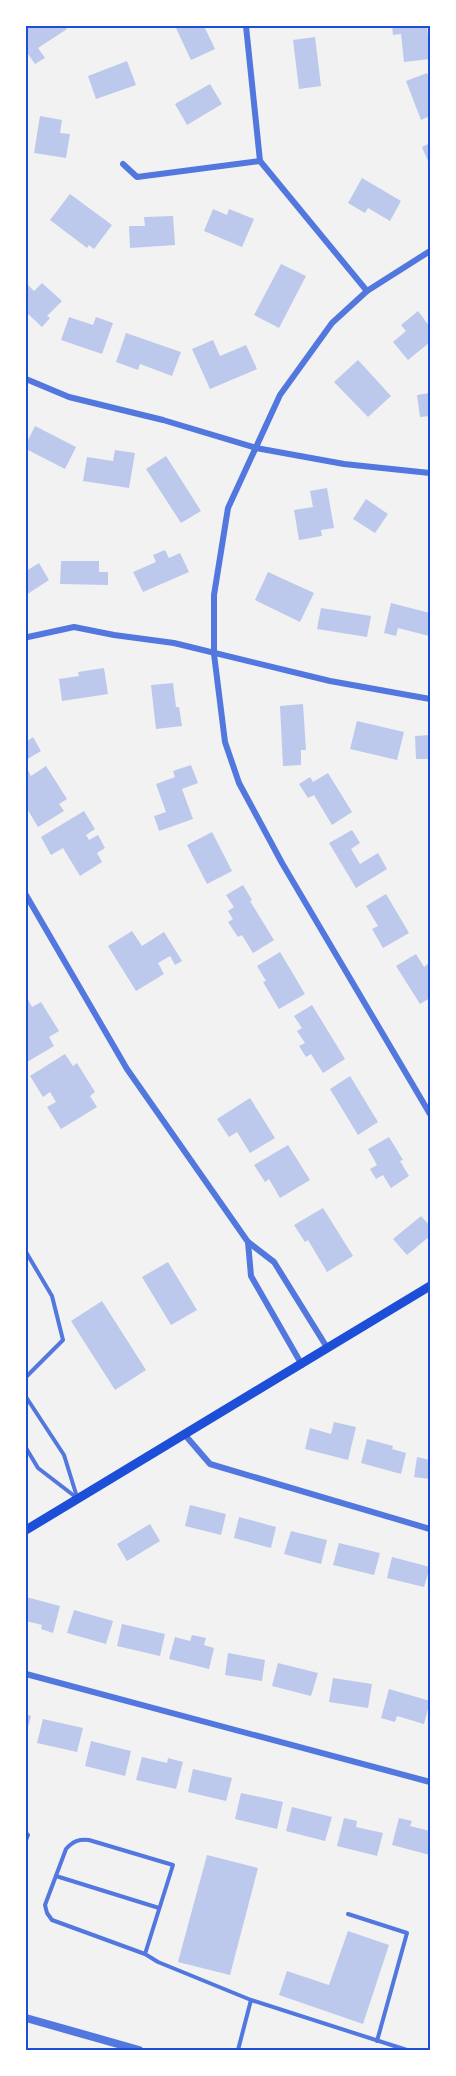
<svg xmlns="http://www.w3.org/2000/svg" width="456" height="2076" viewBox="0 0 456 2076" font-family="'PT Sans Narrow',sans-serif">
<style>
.building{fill:#bdc9ec}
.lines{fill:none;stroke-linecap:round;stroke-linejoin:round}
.service{stroke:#5277de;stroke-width:4}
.minor{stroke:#5277de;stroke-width:6}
.tertiary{stroke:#5277de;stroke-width:8}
.secondary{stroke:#1d4ed8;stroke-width:9}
.neatline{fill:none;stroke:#1d4ed8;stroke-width:2}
</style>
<rect width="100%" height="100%" fill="#f2f2f2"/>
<g class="building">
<path d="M30,26H64L67,29L38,48L45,58L35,64L26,51V29Z"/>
<path d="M175,26H204L215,49L191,60Z"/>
<path d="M392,26H427L430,59L404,62L401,34L393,35Z"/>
<path d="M315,37L321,86L299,89L293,40Z"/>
<path d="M127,61L136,85L96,99L88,76Z"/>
<path d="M427,73L430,81V116L421,120L406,81Z"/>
<path d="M210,84L222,104L187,125L175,104Z"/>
<path d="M40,116L62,120L60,133L70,134L66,158L34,153Z"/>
<path d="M430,143V166L422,147Z"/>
<path d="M362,178L401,201L390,221L368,208L365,213L348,203Z"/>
<path d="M70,194L112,225L94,249L89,245L87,248L50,220Z"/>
<path d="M213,209L227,215L229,209L254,219L242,247L204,231Z"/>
<path d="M173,216L175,245L130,248L129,226H145L144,217Z"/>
<path d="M281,264L306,276L279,328L254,315Z"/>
<path d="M26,283L34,291L42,283L62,301L47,316L50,318L42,327L26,312Z"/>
<path d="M418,311L430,327V342L408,360L393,342L406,331L401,325Z"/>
<path d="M69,317L93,325L96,317L113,323L102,354L61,340Z"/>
<path d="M126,333L181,352L172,376L140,364L138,370L116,362Z"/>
<path d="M213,340L220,356L246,345L257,369L210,389L192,349Z"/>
<path d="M358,360L391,396L368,417L334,382Z"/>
<path d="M430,393V416L420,417L417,395Z"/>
<path d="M35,426L76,447L65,469L26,449V444Z"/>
<path d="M115,450L135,453L129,488L83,481L87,457L113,461Z"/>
<path d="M166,456L201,511L181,523L146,469Z"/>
<path d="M327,488L334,528L321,530L322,536L299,540L294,510L313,507L310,491Z"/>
<path d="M366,499L388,514L375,533L353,519Z"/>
<path d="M165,550L169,558L180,553L189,572L143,592L133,572L156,562L153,555Z"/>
<path d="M61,561H99V572H108V585L60,584Z"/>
<path d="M39,563L49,580L26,595V571Z"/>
<path d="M268,572L314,593L300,622L255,600Z"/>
<path d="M391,603L430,613L429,636L398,628L396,636L384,633Z"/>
<path d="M321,608L371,616L367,637L317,629Z"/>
<path d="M104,668L108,694L62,701L59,679L79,676L78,672Z"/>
<path d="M173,683L176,707H179L182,726L156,729L151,685Z"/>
<path d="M303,704L306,750H301V765L283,766L280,706Z"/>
<path d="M357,721L404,732L397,760L350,749Z"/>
<path d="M430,735V759H416L415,736Z"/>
<path d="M33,737L41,751L26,760V742Z"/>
<path d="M191,765L198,783L182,789L193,819L159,831L154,816L166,812L156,784L175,777L173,771Z"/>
<path d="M46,766L67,799L59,804L64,811L38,827L26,807V767L31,776Z"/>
<path d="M328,773L352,812L332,825L314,795L308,798L299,784L310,777L313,782Z"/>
<path d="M84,811L95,829L86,835L89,840L98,835L105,848L97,853L102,862L80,876L63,848L51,855L41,837Z"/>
<path d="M352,830L360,843L351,849L360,864L378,853L387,869L356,888L329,843Z"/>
<path d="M212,832L232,871L207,884L187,845Z"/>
<path d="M243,885L252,900L250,901L274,940L253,953L242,935L238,937L228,922L233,919L228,911L234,907L226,895Z"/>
<path d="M386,894L409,933L383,948L372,929L378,926L366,906Z"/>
<path d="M132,931L142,946L164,932L182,961L175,965L170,956L158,963L164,974L136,991L108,946Z"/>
<path d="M280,952L305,994L279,1009L263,982L266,981L257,966Z"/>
<path d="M416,954L424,967L428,964L430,969V998L420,1004L396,966Z"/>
<path d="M26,996L32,1007L41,1002L59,1031L49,1037L54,1046L27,1062Z"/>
<path d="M312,1005L345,1059L323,1073L311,1054L306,1057L299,1046L305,1043L297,1031L302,1028L294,1016Z"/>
<path d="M65,1054L73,1066L77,1063L95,1092L90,1096L97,1107L61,1129L47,1107L56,1102L50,1092L43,1097L30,1076Z"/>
<path d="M350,1076L378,1122L358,1135L330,1089Z"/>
<path d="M250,1098L275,1138L250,1153L237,1132L229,1137L217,1119Z"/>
<path d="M389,1137L403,1160L400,1161L409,1176L391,1188L383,1175L376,1179L370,1169L377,1165L368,1149Z"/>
<path d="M288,1145L310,1180L280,1198L269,1179L265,1182L254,1165Z"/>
<path d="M323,1208L353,1256L327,1272L308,1240L305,1242L294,1225Z"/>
<path d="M421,1216L430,1226V1236L407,1255L393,1239Z"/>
<path d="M168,1262L197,1310L171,1325L142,1277Z"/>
<path d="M102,1301L146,1370L115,1390L71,1321Z"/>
<path d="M334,1422L356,1427L348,1460L305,1449L310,1428L331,1434Z"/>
<path d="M367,1439L393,1446L392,1449L406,1453L401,1474L361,1463Z"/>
<path d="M417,1457L430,1460V1479L414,1477Z"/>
<path d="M190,1505L226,1514L221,1535L185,1526Z"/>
<path d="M239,1517L276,1527L271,1548L234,1538Z"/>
<path d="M150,1524L160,1541L127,1561L117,1544Z"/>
<path d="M291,1531L327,1540L321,1564L284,1554Z"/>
<path d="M339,1543L380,1553L374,1575L333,1565Z"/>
<path d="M392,1557L430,1567L424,1587L387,1578Z"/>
<path d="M26,1597L60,1606L53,1633L41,1629L42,1625L26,1621Z"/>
<path d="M74,1610L113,1621L106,1644L67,1633Z"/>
<path d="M122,1624L165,1634L160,1656L117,1646Z"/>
<path d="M192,1635L206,1638L204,1645L214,1648L209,1669L169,1659L175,1637L190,1641Z"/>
<path d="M228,1653L265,1660L262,1681L225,1675Z"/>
<path d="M278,1663L318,1673L311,1696L272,1686Z"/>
<path d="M333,1678L372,1684L368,1708L329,1702Z"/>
<path d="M389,1689L430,1701L424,1724L397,1716L395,1722L381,1718Z"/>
<path d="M26,1714L31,1716L26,1735Z"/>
<path d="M43,1719L83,1728L77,1752L37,1743Z"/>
<path d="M91,1741L131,1751L125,1776L85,1766Z"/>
<path d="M142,1757L167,1763L168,1758L183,1762L176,1789L136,1780Z"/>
<path d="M193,1769L232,1778L226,1801L188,1792Z"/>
<path d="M241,1793L283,1802L277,1829L235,1819Z"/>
<path d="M292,1807L332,1817L325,1841L286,1831Z"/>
<path d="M344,1818L357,1821L356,1827L383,1833L377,1856L337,1846Z"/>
<path d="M399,1818L412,1821L410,1826L430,1831V1855L392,1845Z"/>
<path d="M207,1855L258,1868L230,1975L178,1962Z"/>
<path d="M348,1931L389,1945L363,2024L279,1995L287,1971L329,1985Z"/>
</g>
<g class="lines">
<g class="service">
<path d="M26,1252L52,1296L63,1340L26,1377"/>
<path d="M26,1397L64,1455L77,1497"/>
<path d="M26,1448L38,1468L77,1498"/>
<path d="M26,1833L28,1835L26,1840"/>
<path d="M56,1876L159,1908"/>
<path d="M348,1914L407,1933L377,2041"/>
<path d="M145,1954L173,1865L89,1840C79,1839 73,1841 66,1849L45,1905L47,1913L52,1920L145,1954L158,1962L251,2000"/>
<path d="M238,2050L251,2000L407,2050"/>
</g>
<g class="minor">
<path d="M246,26L260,161L367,291"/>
<path d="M123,164L137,177L260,161"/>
<path d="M430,251L367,291L332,323L280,395L228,508L214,595V654L225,742L239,783L282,863L430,1114"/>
<path d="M26,379L69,397L163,420L256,448L344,464L430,473"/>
<path d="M28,637L74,627L114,635L174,643L330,681L430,699"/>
<path d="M26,895L127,1069L248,1242L274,1262L328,1349"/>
<path d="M248,1242L251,1276L302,1365"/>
<path d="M185,1435L210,1464L430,1529"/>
<path d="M26,1674L430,1782"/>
</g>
<path class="tertiary" d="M26,2018L139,2050"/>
<path class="secondary" d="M26,1530L430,1286"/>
</g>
<rect width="456" height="2076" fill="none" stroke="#ffffff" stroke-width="54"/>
<rect x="27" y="27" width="402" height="2022" class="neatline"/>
</svg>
